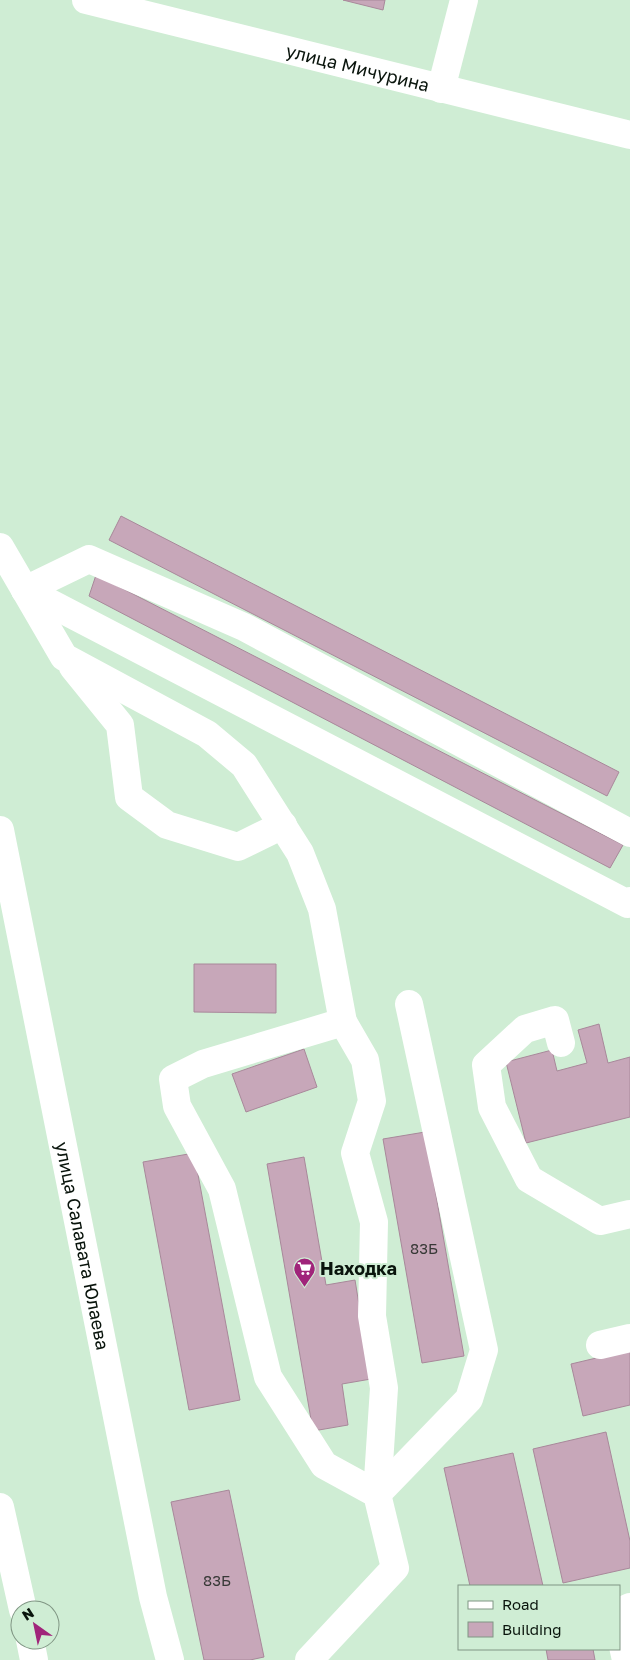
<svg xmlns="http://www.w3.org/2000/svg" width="630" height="1660" viewBox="0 0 630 1660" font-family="'Golos Text',sans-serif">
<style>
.building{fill:#c7a7b9;stroke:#a8889a}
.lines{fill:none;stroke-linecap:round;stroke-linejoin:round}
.minor{stroke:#fff;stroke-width:28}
.labels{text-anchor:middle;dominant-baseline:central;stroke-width:4;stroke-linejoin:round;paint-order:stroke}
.number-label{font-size:15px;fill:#383937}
.street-label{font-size:18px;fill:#09140c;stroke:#cfedd4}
.poi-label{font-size:18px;font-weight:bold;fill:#09140c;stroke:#cfedd4;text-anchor:start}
</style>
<rect width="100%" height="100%" fill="#cfedd4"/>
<g class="building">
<path d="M343,0H385L383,10Z"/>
<path d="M121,516L619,772L607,796L109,540Z"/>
<path d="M96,575L623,845L610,868L89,596Z"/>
<path d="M194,964H276V1013L194,1012Z"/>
<path d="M599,1024L608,1063L630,1057V1117L526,1143L506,1062L552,1050L557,1071L587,1063L578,1030Z"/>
<path d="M304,1049L317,1087L246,1112L232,1074Z"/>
<path d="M425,1132L464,1356L422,1363L383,1139Z"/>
<path d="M194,1153L240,1400L189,1410L143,1162Z"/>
<path d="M304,1157L326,1285L355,1280L371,1379L342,1384L348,1425L313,1431L267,1164Z"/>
<path d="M630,1350V1405L583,1416L571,1364Z"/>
<path d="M606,1432L630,1541V1568L563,1583L533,1449Z"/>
<path d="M513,1453L543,1586H470L444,1468Z"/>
<path d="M229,1490L264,1657L250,1660H204L171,1502Z"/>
<path d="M546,1649H593L595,1660H548Z"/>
</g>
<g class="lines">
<g class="minor">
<path id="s1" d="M86,0L630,135"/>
<path d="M441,89L464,0"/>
<path d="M0,547L64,657L207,734L244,765L300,853L322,909L343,1022"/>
<path d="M25,590L628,904L630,901"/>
<path d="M25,590L89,559L244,627L630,833"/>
<path d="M73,667L120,725L129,797L167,825L238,847L283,825"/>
<path id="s2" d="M0,830L153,1597L170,1660"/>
<path d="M561,1043L555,1020L525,1029L486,1065L492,1107L529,1179L600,1221L630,1214"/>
<path d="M600,1345L630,1338"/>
<path d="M377,1494L469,1399L484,1350L409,1004"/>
<path d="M0,1507L23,1610"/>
<path d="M619,1612L630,1607"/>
<path d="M619,1628L626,1660"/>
<path d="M30,1640L34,1660"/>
<path d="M309,1660L395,1568L377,1494L384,1388L372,1316L374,1222L355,1153L372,1101L365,1060L343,1022L203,1064L173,1079L177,1106L222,1189L268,1377L324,1465L377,1494"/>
</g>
</g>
<defs>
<symbol id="supermarket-pin" viewBox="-11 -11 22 30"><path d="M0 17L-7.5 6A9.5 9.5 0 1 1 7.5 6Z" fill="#a0247a" stroke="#cfedd4"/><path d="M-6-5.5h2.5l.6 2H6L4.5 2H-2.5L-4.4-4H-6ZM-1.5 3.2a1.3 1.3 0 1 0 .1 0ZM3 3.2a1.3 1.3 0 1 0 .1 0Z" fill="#fff"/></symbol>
</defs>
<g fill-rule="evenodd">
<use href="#supermarket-pin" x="292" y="1256" width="25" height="34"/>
</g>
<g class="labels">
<g class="number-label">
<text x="424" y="1248">83Б</text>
<text x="217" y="1580">83Б</text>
</g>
<g class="street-label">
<text stroke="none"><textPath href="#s1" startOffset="280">улица Мичурина</textPath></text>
<text stroke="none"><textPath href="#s2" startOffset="424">улица Салавата Юлаева</textPath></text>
</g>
<g class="poi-label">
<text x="320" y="1268">Находка</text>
</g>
</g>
<rect x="458" y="1585" width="162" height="65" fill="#cfedd4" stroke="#809684"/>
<rect x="468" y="1601" width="25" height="8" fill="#ffffff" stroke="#809684"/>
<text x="502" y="1610" font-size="15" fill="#09140c">Road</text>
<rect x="468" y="1622" width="25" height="15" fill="#c7a7b9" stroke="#809684"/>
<text x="502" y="1635" font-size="15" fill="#09140c">Building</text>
<g transform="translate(35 1625) rotate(327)"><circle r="24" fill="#cfedd4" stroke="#809684"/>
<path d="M0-4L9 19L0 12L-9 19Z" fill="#a0247a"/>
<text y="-8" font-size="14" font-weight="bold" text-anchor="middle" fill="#09140c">N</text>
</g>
</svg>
